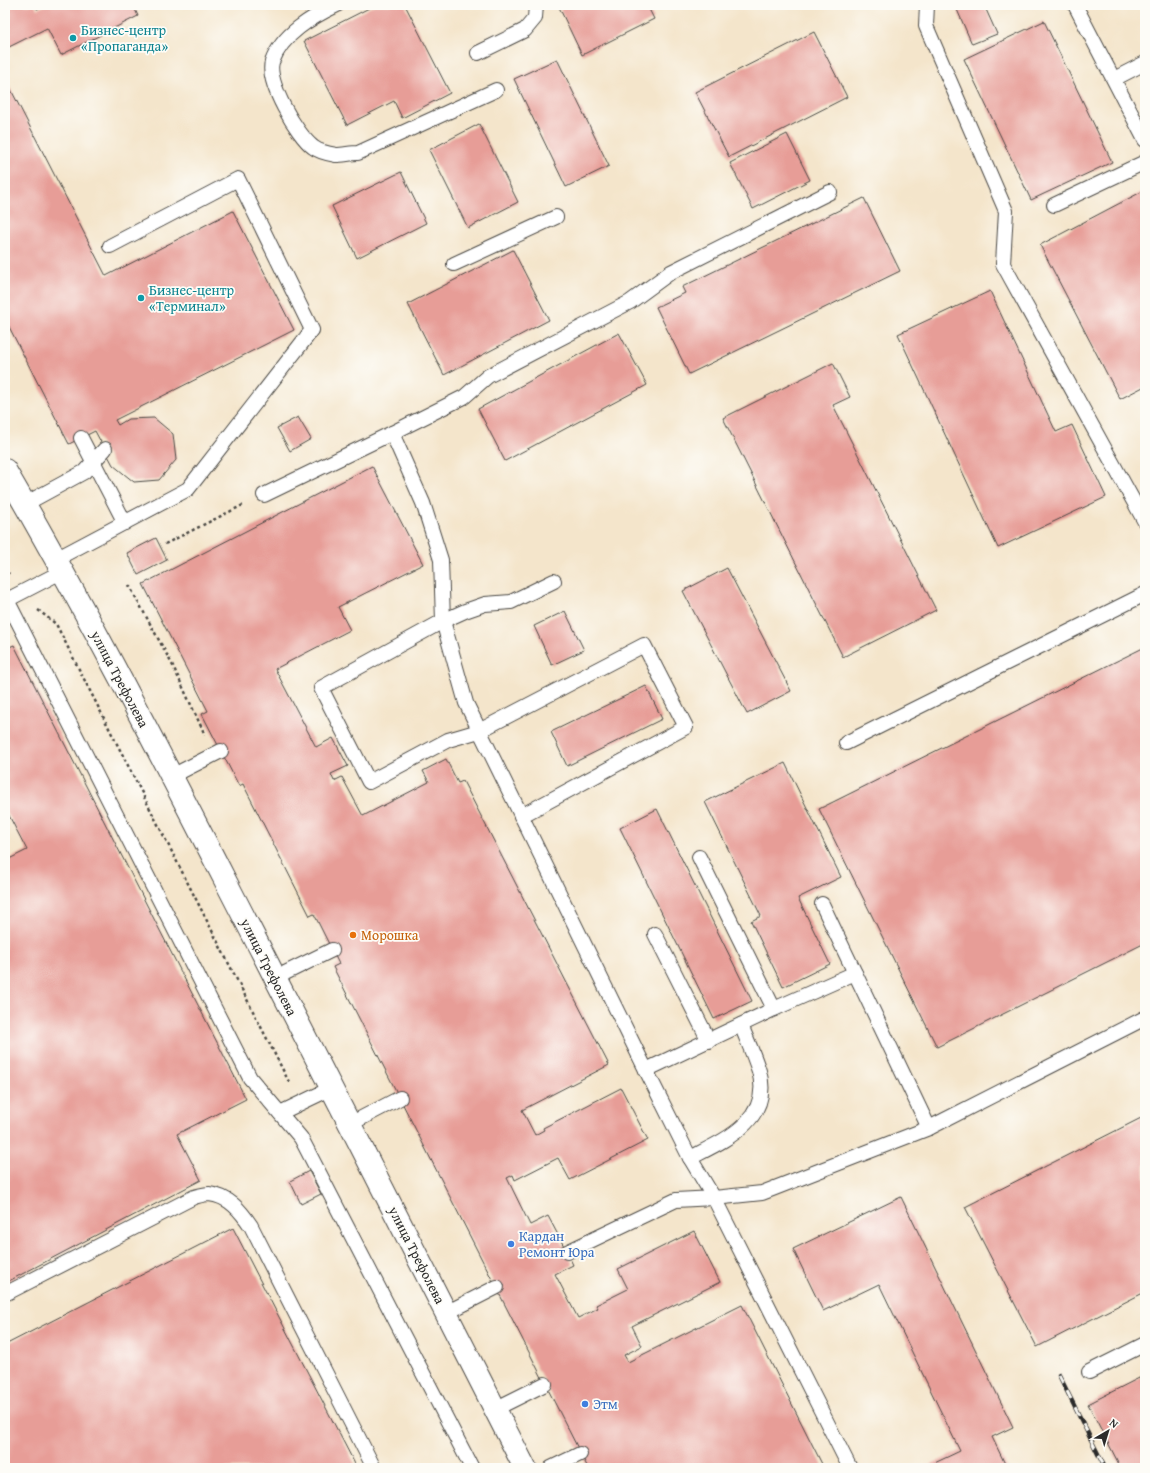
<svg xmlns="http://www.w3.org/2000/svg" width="1150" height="1473" viewBox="0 0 1150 1473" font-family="'Gentium Book Plus',serif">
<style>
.building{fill:#e79d97}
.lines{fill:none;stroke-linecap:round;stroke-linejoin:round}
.lane-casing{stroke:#494743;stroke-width:16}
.street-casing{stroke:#494743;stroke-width:24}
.path{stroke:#494743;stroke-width:2.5;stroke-dasharray:3 3;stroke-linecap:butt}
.lane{stroke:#fff;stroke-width:14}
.street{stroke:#fff;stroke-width:22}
.rail-casing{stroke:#2b2b2b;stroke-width:4.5}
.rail{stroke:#fdfcf7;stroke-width:3;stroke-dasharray:9;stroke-linecap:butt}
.culture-dot{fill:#0f9aa8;stroke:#fdfcf7;stroke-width:1.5}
.food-dot{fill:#e8710a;stroke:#fdfcf7;stroke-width:1.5}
.shop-dot{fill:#3f7fe0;stroke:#fdfcf7;stroke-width:1.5}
.labels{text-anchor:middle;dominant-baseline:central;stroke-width:3.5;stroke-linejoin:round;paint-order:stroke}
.culture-label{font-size:14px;fill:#0d838f;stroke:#fdfcf7;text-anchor:start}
.street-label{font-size:14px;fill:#2b2b2b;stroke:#fdfcf7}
.food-label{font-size:14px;fill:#c56008;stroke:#fdfcf7;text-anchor:start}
.shop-label{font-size:14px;fill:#366cbe;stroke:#fdfcf7;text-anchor:start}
</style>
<rect width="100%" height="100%" fill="#fdfcf7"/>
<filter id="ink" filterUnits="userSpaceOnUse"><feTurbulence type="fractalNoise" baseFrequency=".025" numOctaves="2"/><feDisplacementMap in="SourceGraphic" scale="8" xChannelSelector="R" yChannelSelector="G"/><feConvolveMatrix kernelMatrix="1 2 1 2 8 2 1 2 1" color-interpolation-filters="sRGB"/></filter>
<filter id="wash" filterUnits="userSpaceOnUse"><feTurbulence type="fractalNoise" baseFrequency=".012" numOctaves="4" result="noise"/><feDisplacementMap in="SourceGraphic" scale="16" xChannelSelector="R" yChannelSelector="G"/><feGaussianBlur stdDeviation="0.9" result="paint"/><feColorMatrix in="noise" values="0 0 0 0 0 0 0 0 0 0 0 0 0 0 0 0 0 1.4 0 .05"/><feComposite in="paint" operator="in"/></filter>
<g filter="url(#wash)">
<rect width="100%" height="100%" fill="#f4e5cb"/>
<g id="blocks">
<g class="building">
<path d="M5,5H35L37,9L46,5H133L138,16L61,55L47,28L5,49Z"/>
<path d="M375,5H405L450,93L402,118L394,101L347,125L304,41Z"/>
<path d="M558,5H647L654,19L582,55Z"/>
<path d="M955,5H984L997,34L972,44Z"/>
<path d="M1044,21L1112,162L1031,200L964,59Z"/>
<path d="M814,32L847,97L729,157L695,92Z"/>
<path d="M557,59L609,166L566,187L514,79Z"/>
<path d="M5,78L106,276L233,211L294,330L115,420L118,425L128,419L154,418L173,434L176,460L159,480L134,482L113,465L95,431L69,444L5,319Z"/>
<path d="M479,124L518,202L468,228L429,150Z"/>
<path d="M787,134L810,180L753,209L730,163Z"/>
<path d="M401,172L426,223L357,258L332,206Z"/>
<path d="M1145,190V386L1120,399L1040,245Z"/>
<path d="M864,198L900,271L689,374L656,307L685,293L682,287Z"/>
<path d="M513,250L549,320L444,375L408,304Z"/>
<path d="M990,291L1056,432L1072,425L1106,497L998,548L898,334Z"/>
<path d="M619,333L647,385L505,461L478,409Z"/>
<path d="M833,363L850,397L833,405L936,610L843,657L723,418Z"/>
<path d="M298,417L311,439L290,451L277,428Z"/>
<path d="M372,466L423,564L338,607L350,630L275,669L316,747L333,738L348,766L331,774L334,781L342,777L363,816L429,782L423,771L446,759L458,783L463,781L609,1065L522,1110L535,1135L544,1130L543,1128L621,1088L648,1140L570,1180L558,1158L515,1180L513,1175L507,1178L530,1225L548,1216L567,1252L573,1265L555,1274L578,1318L598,1308L596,1305L628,1289L618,1269L694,1231L720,1282L632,1326L642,1346L624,1355L628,1362L742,1305L824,1468H588L333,967L339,964L314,914L310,916L243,784L239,786L202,714L208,711L143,584Z"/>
<path d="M156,538L167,560L138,575L127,553Z"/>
<path d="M727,568L791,691L747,714L683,591Z"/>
<path d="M565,611L584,650L552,665L534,626Z"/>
<path d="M14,645L246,1099L177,1134L201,1180L5,1283V861L27,850L5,808V649Z"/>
<path d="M1145,647V943L937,1047L819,809Z"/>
<path d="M646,686L662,719L567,766L551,732Z"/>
<path d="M785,763L841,877L798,898L830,964L783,987L751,921L761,916L705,802Z"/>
<path d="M657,809L752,1001L714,1019L620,828Z"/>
<path d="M1145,1116V1292L1037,1347L965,1207Z"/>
<path d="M309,1171L321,1194L301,1204L290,1181Z"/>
<path d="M901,1197L1013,1427L992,1437L1007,1468H924L960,1451L879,1284L823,1311L793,1249Z"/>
<path d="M233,1228L356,1466L353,1468H5V1345Z"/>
<path d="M1145,1375V1468H1121L1088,1404Z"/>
</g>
</g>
</g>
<g filter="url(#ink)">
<use href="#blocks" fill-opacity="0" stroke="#494743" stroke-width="1"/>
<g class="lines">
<defs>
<g id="lane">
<path d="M337,5C312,17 282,34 272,62C266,82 297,135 313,147C318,151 330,154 336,155C343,155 351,153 358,153L496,90"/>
<path d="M927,5L926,26L1006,211L1003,264L1145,522"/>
<path d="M1075,5L1145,140"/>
<path d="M478,53L525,30L535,18L536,5"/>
<path d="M1114,79L1145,63"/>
<path d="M1054,205L1145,162"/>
<path d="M454,264L556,217"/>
<path d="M392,433L423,503L441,560L443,621L466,703L646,1070L690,1158L714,1198L850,1468"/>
<path d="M81,438L125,523"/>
<path d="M264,495L392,433L464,397L488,376L630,302L671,272L830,192"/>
<path d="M25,504L84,472L105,449"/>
<path d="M56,559L188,489L312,330L238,179L110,246"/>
<path d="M7,600L250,1078L301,1138L472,1468"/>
<path d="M5,601L63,571"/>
<path d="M846,743L1145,594"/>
<path d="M172,776L221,751"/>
<path d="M521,816L686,727L644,645L479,731L448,740L369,782L321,688L443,621L465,611L485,604L511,602L554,581"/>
<path d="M699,857L774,1009"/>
<path d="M822,904L929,1128"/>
<path d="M655,934L709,1041"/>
<path d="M275,978L332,950"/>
<path d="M646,1070L774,1009L855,973"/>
<path d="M280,1113L332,1088"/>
<path d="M350,1124L400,1098"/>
<path d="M690,1158C725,1140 773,1120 759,1071C754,1055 747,1040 741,1025"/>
<path d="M567,1252L676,1200L714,1198L762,1193L929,1128L1145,1018"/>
<path d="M5,1294L194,1197C198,1196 204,1194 209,1194C229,1196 241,1211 251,1226L374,1468"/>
<path d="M446,1313L497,1287"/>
<path d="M1089,1372L1145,1344"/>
<path d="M495,1409L545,1384"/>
<path d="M551,1468L580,1454"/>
</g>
<path id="street" d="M5,470C97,628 179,791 263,954C350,1125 438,1296 525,1468"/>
</defs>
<use href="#lane" class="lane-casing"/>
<use href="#street" class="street-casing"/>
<g class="path">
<path d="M165,544L245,504"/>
<path d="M5,568L9,574"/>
<path d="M129,585L173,666L205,735"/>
<path d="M38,610L56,624L290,1084"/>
</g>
<use href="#lane" class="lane"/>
<use href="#street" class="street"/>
<defs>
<path id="rail" d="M1059,1375L1105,1468"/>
</defs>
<use href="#rail" class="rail-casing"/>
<use href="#rail" class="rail"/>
</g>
</g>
<g class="culture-dot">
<circle cx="73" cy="38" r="4"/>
<circle cx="141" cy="298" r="4"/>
</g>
<circle class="food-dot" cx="353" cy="935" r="4"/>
<g class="shop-dot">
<circle cx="511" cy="1244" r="4"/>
<circle cx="585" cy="1404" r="4"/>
</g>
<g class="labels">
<g class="culture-label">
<text x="81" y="30">Бизнес-центр<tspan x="81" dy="16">«Пропаганда»</tspan></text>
<text x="149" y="290">Бизнес-центр<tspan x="149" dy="16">«Терминал»</tspan></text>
</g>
<g class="street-label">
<text transform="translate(120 679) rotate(62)">улица Трефолева</text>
<text transform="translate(269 967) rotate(63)">улица Трефолева</text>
<text transform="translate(417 1255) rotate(63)">улица Трефолева</text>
</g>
<g class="food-label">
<text x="361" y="935">Морошка</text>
</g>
<g class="shop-label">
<text x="519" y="1236">Кардан<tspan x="519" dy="16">Ремонт Юра</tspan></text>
<text x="593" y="1404">Этм</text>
</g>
</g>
<rect width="1150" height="1473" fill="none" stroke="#fdfcf7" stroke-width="20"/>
<g transform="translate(1108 1431) rotate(38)" stroke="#fdfcf7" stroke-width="3" paint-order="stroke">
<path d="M0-3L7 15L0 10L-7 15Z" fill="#2b2b2b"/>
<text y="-6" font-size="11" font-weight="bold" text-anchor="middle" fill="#2b2b2b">N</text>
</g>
</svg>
